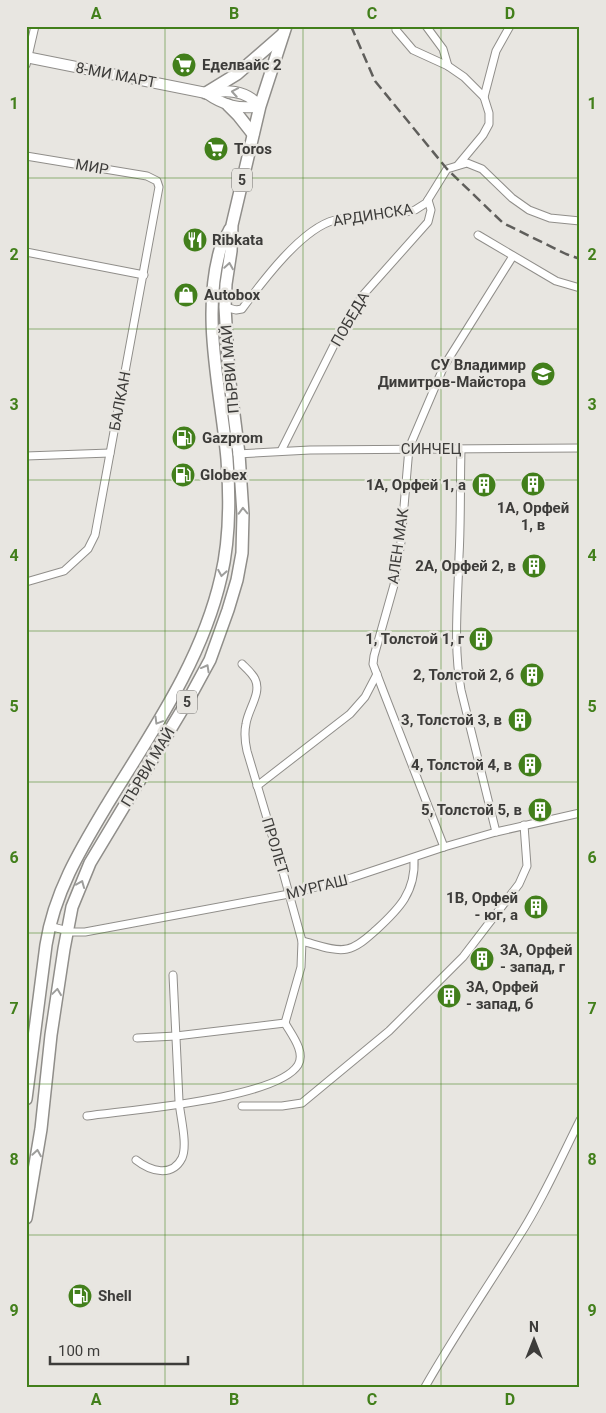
<svg xmlns="http://www.w3.org/2000/svg" width="606" height="1413" viewBox="0 0 606 1413" font-family="Roboto,sans-serif">
<style>
.lines{fill:none;stroke-linecap:round;stroke-linejoin:round}
.street-casing{stroke:#908e8a;stroke-width:9}
.secondary-casing{stroke:#908e8a;stroke-width:12}
.primary-casing{stroke:#908e8a;stroke-width:14}
.street{stroke:#fff;stroke-width:7}
.secondary{stroke:#fff;stroke-width:10}
.primary{stroke:#fff;stroke-width:11}
.rail{stroke:#5f5e5b;stroke-width:2.5;stroke-dasharray:10 5;stroke-linecap:butt}
.oneway{stroke:#9e9e9c}
.grid{fill:none;stroke:#427f1b;stroke-width:1;stroke-opacity:0.55}
.labels{text-anchor:middle;dominant-baseline:central;stroke-width:5;stroke-linejoin:round;paint-order:stroke}
.shield{fill:#e8e6e1;stroke:#706f6c;stroke-width:1}
.shield-label{font-size:14px;font-weight:bold;fill:#3d3c3a}
.poi-label{font-size:15px;font-weight:bold;fill:#3d3c3a;stroke:#e8e6e1;text-anchor:start}
.street-label{font-size:15px;fill:#3d3c3a;stroke:#e8e6e1}
.neatline{fill:none;stroke:#427f1b;stroke-width:2}
.grid-label{font-size:16px;text-anchor:middle;font-weight:bold;fill:#427f1b}
</style>
<rect width="100%" height="100%" fill="#e8e6e1"/>
<g class="lines">
<defs>
<g id="street">
<path d="M426,26L443,49L448,66"/>
<path d="M396,30L413,50L448,66L464,77L484,97L489,113V124L483,135L458,165"/>
<path d="M26,65L35,26"/>
<path d="M484,97L496,51L510,26"/>
<path d="M26,156L147,176L157,181L159,187L95,535L88,549L64,571L26,582"/>
<path d="M478,235L556,281L580,288"/>
<path d="M26,252L144,275"/>
<path d="M225,307L236,310L242,309C262,282 302,228 335,220C361,213 389,217 415,210L426,203L447,169L467,163L482,169L512,198L529,210L550,218L580,221"/>
<path d="M461,449C460,485 461,521 459,556C458,601 453,645 461,690L496,832"/>
<path d="M281,451L346,321L363,295L428,222L431,210L428,200"/>
<path d="M237,454L310,450L580,448"/>
<path d="M26,456L110,453"/>
<path d="M242,664C246,668 252,673 255,679C262,693 248,709 246,724C244,733 245,742 247,751L283,872L302,941L301,967L285,1023"/>
<path d="M257,786L350,714L365,697L377,674"/>
<path d="M444,847L384,693L373,664L374,656L394,585L401,542L409,448L444,366L513,256"/>
<path d="M49,926L72,932H85L289,894L351,878L444,847L496,832L580,813"/>
<path d="M302,941C315,944 334,952 347,949C358,947 368,937 376,930C399,909 416,892 414,858"/>
<path d="M137,1038L176,1036L285,1023"/>
<path d="M242,1106H282L302,1103L389,1031L463,957L519,884L527,866L524,825"/>
<path d="M87,1116C128,1110 277,1099 298,1065C306,1052 291,1034 285,1023"/>
<path d="M136,1160C150,1171 172,1178 182,1158C188,1144 180,1116 179,1101C177,1059 175,1017 173,975"/>
<path d="M425,1387C454,1336 487,1288 518,1238C542,1201 560,1160 580,1120"/>
</g>
<g id="secondary">
<path d="M26,57L206,93C226,90 245,89 260,106"/>
<path d="M206,93C223,105 239,110 260,106"/>
</g>
<g id="primary">
<path d="M206,93L237,74L283,34"/>
<path d="M228,105L238,115L253,134"/>
<path d="M26,1099L46,945C54,893 80,850 107,805C151,733 202,661 221,577C230,539 230,498 227,459C221,391 201,317 220,250C222,243 227,236 230,229"/>
<path d="M26,1218L41,1129L51,1035L64,949L72,907L90,863L191,695L210,660L228,610L237,580L242,553L243,514L239,454L229,375L225,307L226,284L231,251L232,225L260,106L286,26"/>
</g>
</defs>
<use href="#street" class="street-casing"/>
<use href="#secondary" class="secondary-casing"/>
<use href="#primary" class="primary-casing"/>
<use href="#street" class="street"/>
<use href="#secondary" class="secondary"/>
<use href="#primary" class="primary"/>
<path class="rail" d="M351,26L375,81L447,169L503,223L566,254L580,259"/>
</g>
<defs><path id="oneway-chevron" d="M-2-3.5L2.5 0L-2 3.5" fill="none" stroke-width="1.6" stroke-linecap="round" stroke-linejoin="round" transform="scale(1.25)"/></defs>
<g class="oneway">
<use href="#oneway-chevron" transform="translate(235 92) rotate(-170)"/>
<use href="#oneway-chevron" transform="translate(229 266) rotate(-81)"/>
<use href="#oneway-chevron" transform="translate(243 511) rotate(-92)"/>
<use href="#oneway-chevron" transform="translate(222 573) rotate(100)"/>
<use href="#oneway-chevron" transform="translate(206 668) rotate(-61)"/>
<use href="#oneway-chevron" transform="translate(158 721) rotate(121)"/>
<use href="#oneway-chevron" transform="translate(81 884) rotate(-68)"/>
<use href="#oneway-chevron" transform="translate(57 992) rotate(-82)"/>
<use href="#oneway-chevron" transform="translate(37 1153) rotate(-81)"/>
</g>
<path class="grid" d="M165,26V1387M303,26V1387M441,26V1387M26,178H580M26,329H580M26,480H580M26,631H580M26,782H580M26,933H580M26,1084H580M26,1235H580"/>
<defs>
<symbol id="supermarket-disc" viewBox="-11 -11 22 22"><circle r="9.5" fill="#427f1b" stroke="#e8e6e1"/><path d="M-6-5.5h2.5l.6 2H6L4.5 2H-2.5L-4.4-4H-6ZM-1.5 3.2a1.3 1.3 0 1 0 .1 0ZM3 3.2a1.3 1.3 0 1 0 .1 0Z" fill="#fff"/></symbol>
<symbol id="restaurant-disc" viewBox="-11 -11 22 22"><circle r="9.5" fill="#427f1b" stroke="#e8e6e1"/><path d="M-5-6h1v4h1v-4h1v4h1v-4h1v5L-1.5 .5V6h-2V.5L-5-1ZM5-6V6H3V1.5H1.5Q1.5-4 5-6Z" fill="#fff"/></symbol>
<symbol id="shop-disc" viewBox="-11 -11 22 22"><circle r="9.5" fill="#427f1b" stroke="#e8e6e1"/><path d="M-5-2.5h2.3a2.7 3.5 0 0 1 5.4 0H5L5.5 6h-11ZM-1.5-2.5h3a1.5 2.3 0 0 0-3 0Z" fill="#fff"/></symbol>
<symbol id="school-disc" viewBox="-11 -11 22 22"><circle r="9.5" fill="#427f1b" stroke="#e8e6e1"/><path d="M0-5L7-2L0 1L-7-2ZM-4 1L0 2.5L4 1V4Q0 6-4 4Z" fill="#fff"/></symbol>
<symbol id="fuel-disc" viewBox="-11 -11 22 22"><circle r="9.5" fill="#427f1b" stroke="#e8e6e1"/><path d="M-5.5-6h7V0h2V4h1.3V-2.5L3-4.5l.8-.8L6-3V5H2.5V1h-1V6h-7ZM-4.2-4.7v3.2H.2V-4.7Z" fill="#fff"/></symbol>
<symbol id="building-disc" viewBox="-11 -11 22 22"><circle r="9.5" fill="#427f1b" stroke="#e8e6e1"/><path d="M-4-6H4V6H1V3H-1V6H-4ZM-2.5-4.3h1.7v1.8h-1.7ZM.8-4.3h1.7v1.8H.8ZM-2.5-1h1.7V.8h-1.7ZM.8-1h1.7V.8H.8Z" fill="#fff"/></symbol>
</defs>
<g fill-rule="evenodd">
<use href="#supermarket-disc" x="170" y="51" width="28" height="28"/>
<use href="#supermarket-disc" x="202" y="135" width="28" height="28"/>
<use href="#restaurant-disc" x="181" y="226" width="28" height="28"/>
<use href="#shop-disc" x="172" y="281" width="28" height="28"/>
<use href="#school-disc" x="529" y="360" width="28" height="28"/>
<use href="#fuel-disc" x="170" y="424" width="28" height="28"/>
<use href="#fuel-disc" x="169" y="461" width="28" height="28"/>
<use href="#building-disc" x="519" y="470" width="28" height="28"/>
<use href="#building-disc" x="470" y="471" width="28" height="28"/>
<use href="#building-disc" x="520" y="552" width="28" height="28"/>
<use href="#building-disc" x="467" y="625" width="28" height="28"/>
<use href="#building-disc" x="518" y="661" width="28" height="28"/>
<use href="#building-disc" x="506" y="706" width="28" height="28"/>
<use href="#building-disc" x="516" y="751" width="28" height="28"/>
<use href="#building-disc" x="526" y="796" width="28" height="28"/>
<use href="#building-disc" x="522" y="893" width="28" height="28"/>
<use href="#building-disc" x="468" y="945" width="28" height="28"/>
<use href="#building-disc" x="435" y="982" width="28" height="28"/>
<use href="#fuel-disc" x="66" y="1282" width="28" height="28"/>
</g>
<g class="labels">
<g class="shield">
<rect x="232" y="168.5" width="20" height="23" rx="4"/>
<rect x="177" y="690.5" width="20" height="23" rx="4"/>
</g>
<g class="shield-label">
<text x="242" y="180">5</text>
<text x="187" y="702">5</text>
</g>
<g class="poi-label">
<text x="202" y="65">Еделвайс 2</text>
<text x="234" y="149">Toros</text>
<text x="212" y="240">Ribkata</text>
<text x="204" y="295">Autobox</text>
<text x="526" y="365" text-anchor="end">СУ Владимир<tspan x="526" dy="17">Димитров-Майстора</tspan></text>
<text x="202" y="438">Gazprom</text>
<text x="200" y="475">Globex</text>
<text x="466" y="485" text-anchor="end">1А, Орфей 1, а</text>
<text x="533" y="508" text-anchor="middle">1А, Орфей<tspan x="533" dy="17">1, в</tspan></text>
<text x="516" y="566" text-anchor="end">2А, Орфей 2, в</text>
<text x="464" y="639" text-anchor="end">1, Толстой 1, г</text>
<text x="514" y="675" text-anchor="end">2, Толстой 2, б</text>
<text x="502" y="720" text-anchor="end">3, Толстой 3, в</text>
<text x="512" y="765" text-anchor="end">4, Толстой 4, в</text>
<text x="522" y="810" text-anchor="end">5, Толстой 5, в</text>
<text x="518" y="898" text-anchor="end">1В, Орфей<tspan x="518" dy="17">- юг, а</tspan></text>
<text x="500" y="950">3А, Орфей<tspan x="500" dy="17">- запад, г</tspan></text>
<text x="466" y="987">3А, Орфей<tspan x="466" dy="17">- запад, б</tspan></text>
<text x="98" y="1296">Shell</text>
</g>
<g class="street-label">
<text transform="translate(116 75) rotate(11)">8-МИ МАРТ</text>
<text transform="translate(92 167) rotate(10)">МИР</text>
<text transform="translate(373 215) rotate(-9)">АРДИНСКА</text>
<text transform="translate(350 319) rotate(-60)">ПОБЕДА</text>
<text transform="translate(230 369) rotate(-95)">ПЪРВИ МАЙ</text>
<text transform="translate(120 401) rotate(-79)">БАЛКАН</text>
<text x="431" y="449">СИНЧЕЦ</text>
<text transform="translate(398 546) rotate(-82)">АЛЕН МАК</text>
<text transform="translate(148 767) rotate(-59)">ПЪРВИ МАЙ</text>
<text transform="translate(275 846) rotate(73)">ПРОЛЕТ</text>
<text transform="translate(317 887) rotate(-14)">МУРГАШ</text>
</g>
</g>
<rect width="606" height="1413" fill="none" stroke="#e8e6e1" stroke-width="55"/>
<g transform="translate(534 1340)" stroke="#e8e6e1" stroke-width="4" paint-order="stroke">
<path d="M0-4L9 19L0 12L-9 19Z" fill="#3d3c3a"/>
<text y="-8" font-size="14" font-weight="bold" text-anchor="middle" fill="#3d3c3a">N</text>
</g>
<path d="M50 1356v8h138v-8" fill="none" stroke="#3d3c3a" stroke-width="2.5"/>
<text x="58" y="1356" font-size="15" fill="#3d3c3a" stroke="#e8e6e1" stroke-width="4" paint-order="stroke">100 m</text>
<rect x="28" y="28" width="550" height="1358" class="neatline"/>
<g class="grid-label">
<text x="96" y="19">A</text>
<text x="234" y="19">B</text>
<text x="372" y="19">C</text>
<text x="510" y="19">D</text>
<text x="14" y="109">1</text>
<text x="592" y="109">1</text>
<text x="14" y="260">2</text>
<text x="592" y="260">2</text>
<text x="14" y="410">3</text>
<text x="592" y="410">3</text>
<text x="14" y="561">4</text>
<text x="592" y="561">4</text>
<text x="14" y="712">5</text>
<text x="592" y="712">5</text>
<text x="14" y="863">6</text>
<text x="592" y="863">6</text>
<text x="14" y="1014">7</text>
<text x="592" y="1014">7</text>
<text x="14" y="1165">8</text>
<text x="592" y="1165">8</text>
<text x="14" y="1316">9</text>
<text x="592" y="1316">9</text>
<text x="96" y="1405">A</text>
<text x="234" y="1405">B</text>
<text x="372" y="1405">C</text>
<text x="510" y="1405">D</text>
</g>
</svg>
